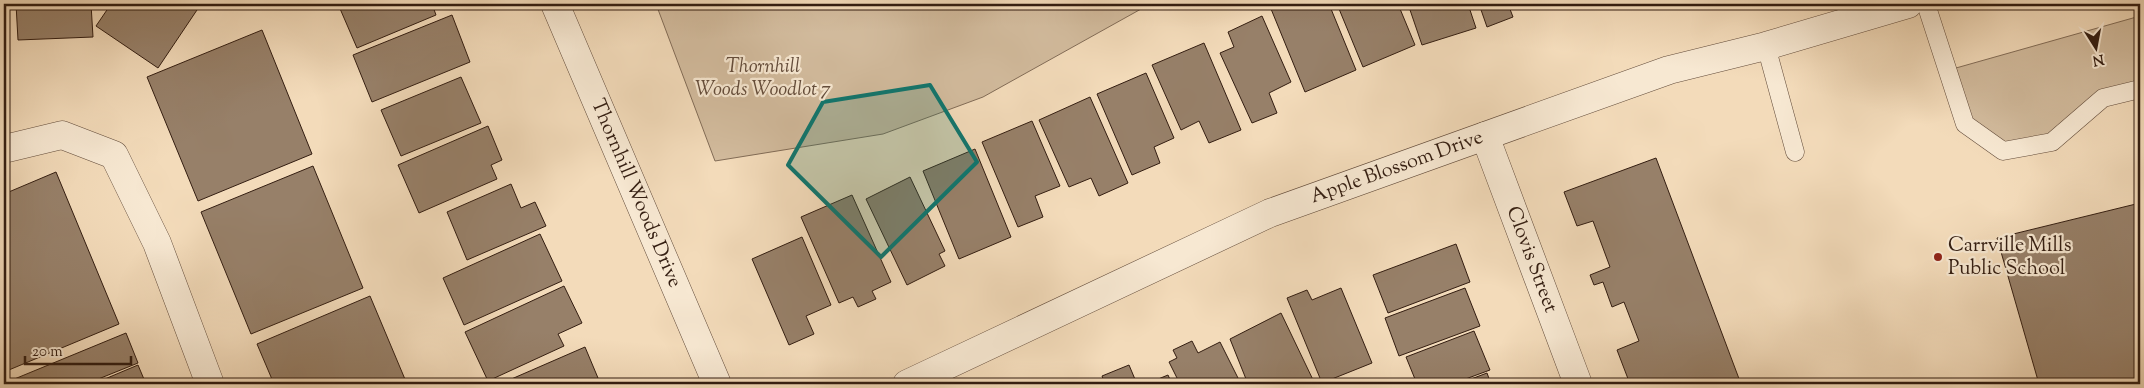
<svg xmlns="http://www.w3.org/2000/svg" width="2144" height="388" viewBox="0 0 2144 388" font-family="'Sorts Mill Goudy',serif">
<style>
.green{fill:#d2bb9d;stroke:#826c57}
.building{fill:#978069;stroke:#331d11}
.lines{fill:none;stroke-linecap:round;stroke-linejoin:round}
.service-casing{stroke:#634c3b;stroke-width:19}
.minor-casing{stroke:#634c3b;stroke-width:29}
.tertiary-casing{stroke:#634c3b;stroke-width:29}
.service{stroke:#f7e8d2;stroke-width:18}
.minor{stroke:#f7e8d2;stroke-width:28}
.tertiary{stroke:#f7e8d2;stroke-width:28}
.marked{fill:#0f766e;fill-opacity:0.2;stroke:#0f766e;stroke-width:4;stroke-linejoin:round}
.poi-dot{fill:#8f2418;stroke:#f7e8d2;stroke-width:2}
.labels{text-anchor:middle;dominant-baseline:central;stroke-width:4.5;stroke-linejoin:round;paint-order:stroke}
.park-label{font-size:20px;font-style:italic;fill:#634c3b;stroke:#f7e8d2}
.street-label{font-size:20px;fill:#331d11;stroke:#f7e8d2}
.poi-label{font-size:20px;fill:#331d11;stroke:#f7e8d2;text-anchor:start}
</style>
<rect width="100%" height="100%" fill="#f3dbba"/>
<filter id="stains"><feTurbulence type="fractalNoise" baseFrequency=".004" numOctaves="4"/><feColorMatrix values="0 0 0 0 .2 0 0 0 0 .09 0 0 0 0 .02 0 0 0 .5 -.17"/></filter>
<radialGradient id="worn" r=".72"><stop offset=".6" stop-color="#630" stop-opacity="0"/><stop offset="1" stop-color="#630" stop-opacity=".3"/></radialGradient>
<g class="green">
<path d="M656,4H1150L983,97L883,134L715,161Z"/>
<path d="M2140,16V84L2048,138L2005,144L1970,120L1956,68Z"/>
</g>
<g class="building">
<path d="M16,4H91L93,37L18,40Z"/>
<path d="M111,4H201L158,68L96,26Z"/>
<path d="M338,4H432L436,15L357,48Z"/>
<path d="M1269,4H1329L1356,70L1305,92Z"/>
<path d="M1337,4H1398L1415,45L1363,67Z"/>
<path d="M1408,4H1468L1476,28L1422,45Z"/>
<path d="M1479,4H1508L1513,17L1487,27Z"/>
<path d="M452,15L470,62L372,102L353,55Z"/>
<path d="M1262,16L1291,82L1269,93L1277,113L1252,123L1220,53L1234,47L1228,32Z"/>
<path d="M262,30L312,154L198,201L147,77Z"/>
<path d="M1204,43L1241,130L1209,143L1199,121L1181,130L1152,65Z"/>
<path d="M1146,73L1174,138L1154,147L1160,163L1132,175L1097,94Z"/>
<path d="M461,77L481,123L401,156L381,110Z"/>
<path d="M1090,97L1128,183L1099,196L1091,178L1069,187L1039,120Z"/>
<path d="M1032,121L1060,186L1035,196L1043,217L1018,227L982,142Z"/>
<path d="M488,126L502,160L491,165L497,179L419,213L398,165Z"/>
<path d="M975,149L1011,237L959,259L923,171Z"/>
<path d="M1656,158L1741,384H1630L1617,350L1639,341L1624,302L1612,307L1603,282L1594,285L1590,275L1610,267L1593,221L1577,226L1564,192Z"/>
<path d="M313,166L363,288L251,334L201,212Z"/>
<path d="M56,172L119,324L4,372V194Z"/>
<path d="M910,177L945,251L939,254L945,266L907,285L866,199Z"/>
<path d="M511,184L521,208L535,202L546,226L467,260L447,212Z"/>
<path d="M852,195L891,282L872,291L876,299L858,307L853,297L839,303L801,217Z"/>
<path d="M2140,203V384H2039L1997,238Z"/>
<path d="M540,234L562,281L464,325L443,278Z"/>
<path d="M802,237L831,305L806,316L814,334L789,345L752,259Z"/>
<path d="M1456,244L1470,282L1388,313L1373,275Z"/>
<path d="M564,286L582,323L558,334L564,346L488,381L465,332Z"/>
<path d="M1341,288L1372,363L1322,383L1287,298L1307,290L1312,300Z"/>
<path d="M1465,288L1480,326L1399,356L1385,318Z"/>
<path d="M370,296L407,384H274L257,344Z"/>
<path d="M1281,313L1315,384H1248L1230,339Z"/>
<path d="M1474,331L1490,370L1452,384H1417L1406,357Z"/>
<path d="M126,333L138,363L86,384H14L12,380Z"/>
<path d="M1192,341L1198,353L1220,342L1241,384H1180L1169,362L1177,358L1173,350Z"/>
<path d="M585,347L598,378L583,384H500Z"/>
<path d="M138,365L146,384H93Z"/>
<path d="M1129,365L1137,384H1105L1102,376Z"/>
<path d="M1487,373L1491,384H1458Z"/>
<path d="M1168,375L1172,384H1146Z"/>
</g>
<g class="lines">
<defs>
<g id="service">
<path d="M1926,4L1965,124L2003,151L2052,142L2103,98L2140,89"/>
<path d="M1766,46L1795,152"/>
</g>
<g id="minor">
<path id="s1" d="M1485,136L1578,384"/>
<path d="M4,149L62,135L114,155L157,243L210,384"/>
<path id="s2" d="M907,384L1270,213L1669,70L1766,46L1908,4"/>
</g>
<g id="tertiary">
<path id="s3" d="M555,4L717,384"/>
</g>
</defs>
<use href="#service" class="service-casing"/>
<use href="#minor" class="minor-casing"/>
<use href="#tertiary" class="tertiary-casing"/>
<use href="#service" class="service"/>
<use href="#minor" class="minor"/>
<use href="#tertiary" class="tertiary"/>
</g>
<path class="marked" d="M930,85L977,162L881,257L788,165L823,102Z"/>
<circle class="poi-dot" cx="1938" cy="257" r="5"/>
<g class="labels">
<g class="park-label">
<text x="763" y="67">Thornhill<tspan x="763" dy="23">Woods Woodlot 7</tspan></text>
</g>
<g class="street-label">
<text stroke="none"><textPath href="#s2" startOffset="536">Apple Blossom Drive</textPath></text>
<text stroke="none"><textPath href="#s3" startOffset="206">Thornhill Woods Drive</textPath></text>
<text stroke="none"><textPath href="#s1" startOffset="132">Clovis Street</textPath></text>
</g>
<g class="poi-label">
<text x="1948" y="246">Carrville Mills<tspan x="1948" dy="23">Public School</tspan></text>
</g>
</g>
<rect width="2144" height="388" fill="none" stroke="#f3dbba" stroke-width="20"/>
<rect x="5" y="5" width="2134" height="378" fill="none" stroke="#331d11" stroke-width="2.5"/>
<rect x="10" y="10" width="2124" height="368" fill="none" stroke="#331d11"/>
<g transform="translate(2096 48) rotate(169)" stroke="#f7e8d2" stroke-width="4" paint-order="stroke">
<path d="M0-4L9 19L0 12L-9 19Z" fill="#331d11"/>
<text y="-8" font-size="14" font-weight="bold" text-anchor="middle" fill="#331d11">N</text>
</g>
<path d="M25 356v8h106v-8" fill="none" stroke="#331d11" stroke-width="2.5"/>
<text x="32" y="356" font-size="15" fill="#331d11" stroke="#f7e8d2" stroke-width="4" paint-order="stroke">20 m</text>
<rect width="100%" height="100%" filter="url(#stains)"/>
<rect width="100%" height="100%" fill="url(#worn)"/>
</svg>
